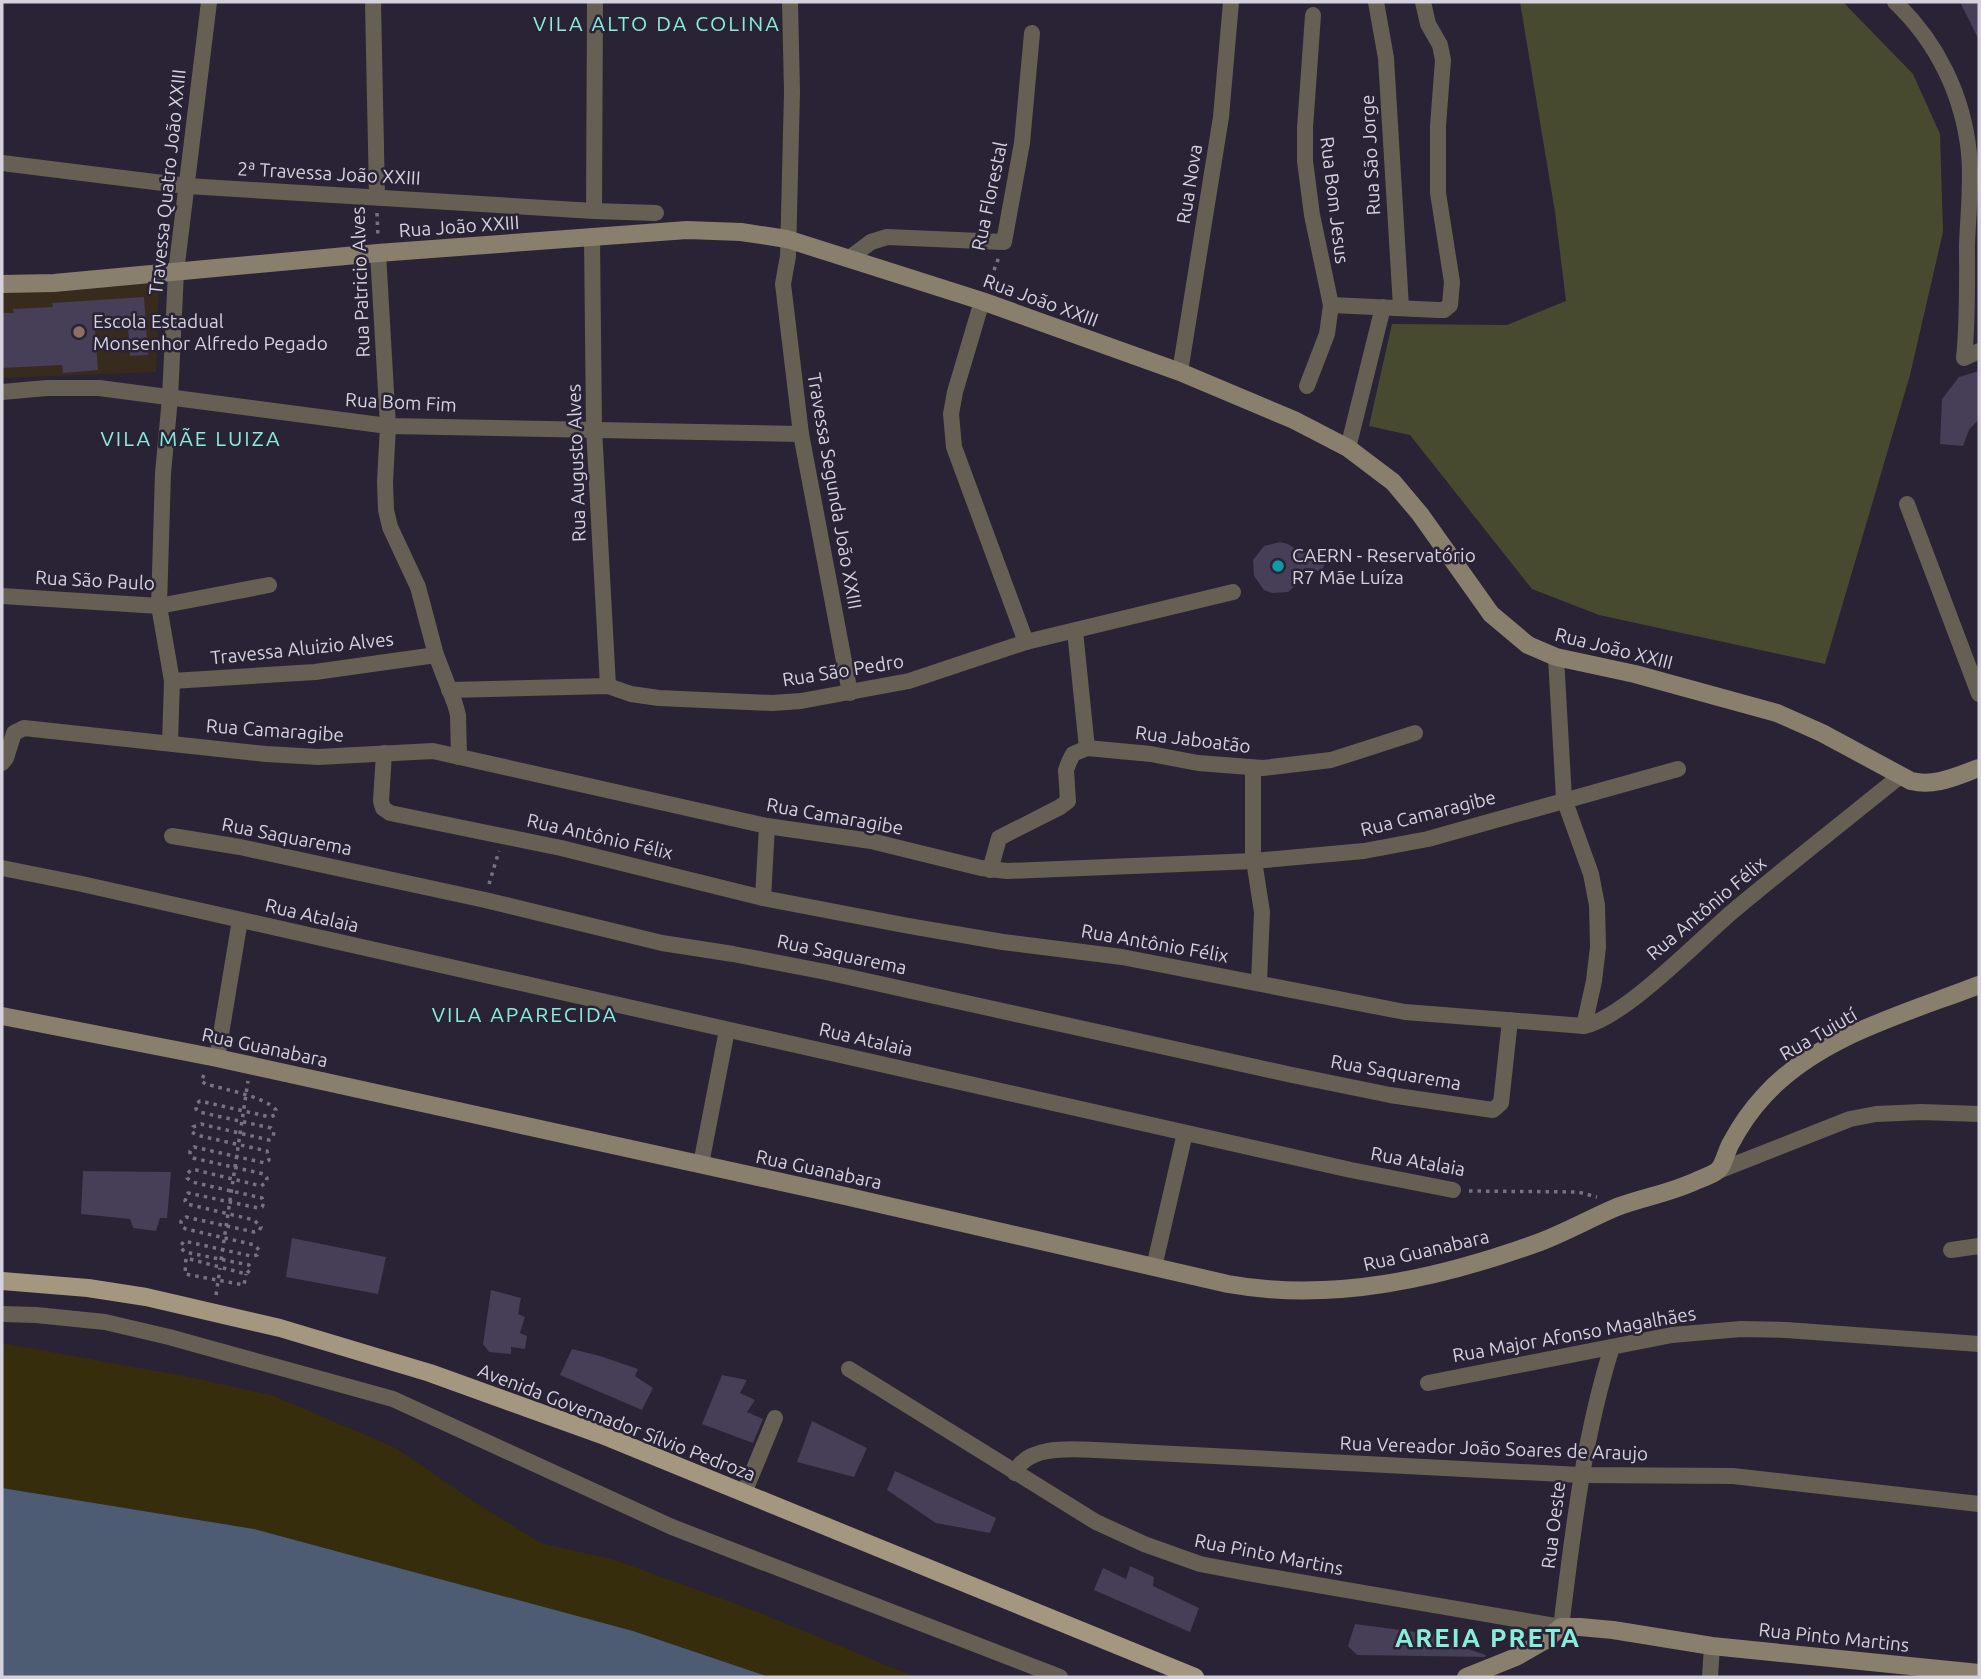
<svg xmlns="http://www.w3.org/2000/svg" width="1981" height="1679" viewBox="0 0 1981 1679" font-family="Ubuntu,sans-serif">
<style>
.education{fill:#372b1d}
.green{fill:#484a30}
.sand{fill:#362d0d}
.water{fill:#4d5b73}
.building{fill:#473e57}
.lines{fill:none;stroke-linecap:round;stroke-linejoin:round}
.path{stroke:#777281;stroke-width:3.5;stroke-dasharray:3.5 5;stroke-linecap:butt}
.street{stroke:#655f54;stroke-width:16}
.secondary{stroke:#897f6d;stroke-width:18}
.primary{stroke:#a49780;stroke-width:18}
.education-dot{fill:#8d6e63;stroke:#292335;stroke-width:2.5}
.culture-dot{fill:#0f9aa8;stroke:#292335;stroke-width:2.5}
.labels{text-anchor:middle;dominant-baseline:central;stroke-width:5;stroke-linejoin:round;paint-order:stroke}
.street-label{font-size:19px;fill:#d5d1dd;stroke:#292335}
.poi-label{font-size:19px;fill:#d5d1dd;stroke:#292335;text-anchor:start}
.neighbourhood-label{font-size:21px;letter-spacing:2px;fill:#87eedb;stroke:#292335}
.district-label{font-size:26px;font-weight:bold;letter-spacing:2px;fill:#87eedb;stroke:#292335}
</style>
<rect width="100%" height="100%" fill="#292335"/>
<path class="education" d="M159,283L156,372L2,378V293Z"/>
<path class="green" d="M1520,2H1843L1913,74L1940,134L1943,232L1910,375L1825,664L1599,615L1532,589L1410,435L1369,426L1392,324L1507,325L1566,301L1555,212Z"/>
<path class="sand" d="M2,1343L195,1378L274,1396L396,1448L476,1503L541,1543L615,1560L758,1612L915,1677H769L633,1631L254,1529L2,1488Z"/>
<path class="water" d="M2,1488L254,1529L633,1631L769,1677H2Z"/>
<g class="building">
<path d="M1960,2H1979V40Z"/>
<path d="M144,297L148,355L130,356L128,328L95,330L98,370L63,373L62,365L2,368V313H14L13,309L53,307L52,303Z"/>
<path d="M1979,371V419L1969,430L1963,446L1940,444L1942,399L1959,377Z"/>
<path d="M1280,542L1288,544L1297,550L1326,558L1322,572L1306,568L1301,581L1288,592L1272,593L1264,590L1254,576L1253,560L1264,546Z"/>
<path d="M83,1171L171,1172L167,1218H160L156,1231L133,1228L130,1219L81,1214Z"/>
<path d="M292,1238L386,1257L378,1294L286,1277Z"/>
<path d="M491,1290L521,1298L518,1314L525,1317L520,1333L527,1336L525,1349L511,1347V1354L489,1352L483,1344Z"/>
<path d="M572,1349L600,1356L638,1369L635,1376L653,1388L642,1410L560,1375Z"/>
<path d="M722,1375L747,1380L740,1393L755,1400L747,1412L763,1419L753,1443L702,1424Z"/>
<path d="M812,1421L867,1448L854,1477L797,1462Z"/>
<path d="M895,1471L996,1518L990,1533L936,1523L887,1490Z"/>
<path d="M1130,1566L1154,1577L1153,1586L1199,1608L1190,1632L1094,1590L1103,1568L1126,1579Z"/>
<path d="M1355,1624L1439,1635L1444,1641L1486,1655L1485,1657L1357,1655L1348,1646Z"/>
</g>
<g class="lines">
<g class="path">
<path d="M377,213L378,237"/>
<path d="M988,286L999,257"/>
<path d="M489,884L499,851"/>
<path d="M204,1075L201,1081L206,1084C223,1089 266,1097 276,1110L275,1115L270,1117L200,1101L196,1104V1109L199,1112L271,1128L274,1132L273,1137L269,1140L201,1124L193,1127L192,1132L196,1135L267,1151L269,1160L265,1163L194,1147L190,1151V1155L193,1158L264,1174L267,1178L266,1183L261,1186L196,1170H191L187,1174V1178L192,1182L262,1198L264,1203L262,1207L258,1208L188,1193L185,1201L187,1204L254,1220L261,1227L259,1231L254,1232L186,1217L181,1221V1226L186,1229L255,1245L259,1250L257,1255L251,1256L184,1241L180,1247L185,1252L249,1265L251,1269L246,1274L186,1258L185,1274L244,1285L246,1274"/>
<path d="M1469,1191L1578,1192L1597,1197"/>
<path d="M221,1260L248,1081"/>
<path d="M216,1295L220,1268"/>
</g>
<g class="street">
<path d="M373,2L377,196"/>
<path d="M790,2L792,92L788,256L783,284L801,434L850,693"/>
<path d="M1376,2L1386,58L1401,307"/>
<path d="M1895,2C1937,42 1963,95 1969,153C1972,183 1968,215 1967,245C1967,283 1968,320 1964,358L1979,351"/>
<path d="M2,163L187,186L594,211L656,213"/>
<path d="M594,211L595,2"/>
<path d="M592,238L594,429L608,686"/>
<path d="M378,253L388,426L385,482L386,510L390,527L418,587L436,655L455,704L458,715L459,757"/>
<path d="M851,257L871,242L887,237L1004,242L1022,143L1032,33"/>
<path d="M982,301L955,392L951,414L954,447L1026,642"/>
<path d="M1331,305L1438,310H1444L1450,305L1452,282L1438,193V126L1443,60L1440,45L1428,24L1423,2"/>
<path d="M1180,372L1221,117L1231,2"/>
<path d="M1307,386L1327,334L1331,305L1312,215L1305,161V128L1313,15"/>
<path d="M2,392L47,388H99L388,426L801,434"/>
<path d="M1348,448L1383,307"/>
<path d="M1907,504L1979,694"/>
<path d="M2,596L159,606L269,585"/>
<path d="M1075,631L1087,748"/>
<path d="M1556,657L1564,799L1591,874L1597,905L1598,947L1594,981L1584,1026"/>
<path d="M172,681L315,672L436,655"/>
<path d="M449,690L608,686L631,694L659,698L772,703L801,701L909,681L1026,642L1233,592"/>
<path d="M170,743L172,681L159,606L163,473L170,398L176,272L209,2"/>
<path d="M384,753L381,801L383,808L390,813L561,848L763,898L909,926L1003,942L1122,957L1405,1012L1584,1026C1624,1018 1698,941 1732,912C1787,866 1843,822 1899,777"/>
<path d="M2,763L6,758L14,733L24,728L266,754L318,757L433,751L767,826L871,841L981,868L1007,871L1254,861L1364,851L1428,839L1678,769"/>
<path d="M1253,768V854L1262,912L1259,982"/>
<path d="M172,836L240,847L485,900L662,943L733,954L826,972L1292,1075L1390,1095L1493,1110L1501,1103L1510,1020"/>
<path d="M2,868L82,884L1351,1170L1453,1190"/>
<path d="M990,870L999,838L1060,807L1068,801L1066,770L1069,762L1073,754L1087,748L1151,754L1198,763L1263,768L1331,760L1415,733"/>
<path d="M763,898L767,826"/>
<path d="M217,1058L240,920"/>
<path d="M701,1164L727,1030"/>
<path d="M1718,1171L1850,1119L1876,1114L1921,1112L1979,1114"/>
<path d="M1951,1250L1979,1246"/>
<path d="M1154,1267L1185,1133"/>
<path d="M2,1314L36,1315L105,1322L169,1337L393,1399L672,1527L1060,1677"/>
<path d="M849,1369L1096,1522L1144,1544L1200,1564L1247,1573L1561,1627C1573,1532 1583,1439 1612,1347"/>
<path d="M1428,1383L1672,1335L1741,1329L1786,1330L1979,1344"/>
<path d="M1015,1473C1026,1445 1071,1449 1096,1450L1580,1475L1733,1476L1979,1504"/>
<path d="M744,1493L775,1418"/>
<path d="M1710,1677L1712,1646"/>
</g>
<g class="secondary">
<path d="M2,284L54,283L378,253L687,230L741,232L787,239L982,301L1180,372L1294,420L1348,448L1393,482L1420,514L1491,614L1528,645L1556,657L1635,674L1777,713L1822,733L1911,781C1936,787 1956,776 1979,768"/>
<path d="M2,1016L217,1058L845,1196L1228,1284C1333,1303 1441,1278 1540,1242C1566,1232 1591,1218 1617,1207C1644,1197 1671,1193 1698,1180C1703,1178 1712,1175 1717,1171C1724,1166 1726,1151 1731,1143C1740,1126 1751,1110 1764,1096C1818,1036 1907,1013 1979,985"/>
<path d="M1466,1677L1516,1657L1544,1641L1561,1627H1580L1613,1630L1712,1646L1979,1673"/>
</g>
<path class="primary" d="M2,1281L88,1288L146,1297L280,1328L430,1373L602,1435L1195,1677"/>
</g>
<circle class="education-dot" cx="79" cy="332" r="7"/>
<circle class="culture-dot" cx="1278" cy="566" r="7"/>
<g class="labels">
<g class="street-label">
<text transform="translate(1370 155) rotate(-93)">Rua São Jorge</text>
<text transform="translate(329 173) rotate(3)">2ª Travessa João XXIII</text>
<text transform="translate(167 182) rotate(-84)">Travessa Quatro João XXIII</text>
<text transform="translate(1189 184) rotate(-81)">Rua Nova</text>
<text transform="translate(989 196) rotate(-78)">Rua Florestal</text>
<text transform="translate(1335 200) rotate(83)">Rua Bom Jesus</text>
<text transform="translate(459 226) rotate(-4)">Rua João XXIII</text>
<text transform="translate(360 282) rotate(-92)">Rua Patricio Alves</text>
<text transform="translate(1041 300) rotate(20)">Rua João XXIII</text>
<text transform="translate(401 402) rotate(3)">Rua Bom Fim</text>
<text transform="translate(576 463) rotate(-92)">Rua Augusto Alves</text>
<text transform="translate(835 491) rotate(80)">Travessa Segunda João XXIII</text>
<text transform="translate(95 580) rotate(3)">Rua São Paulo</text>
<text transform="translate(302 648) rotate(-6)">Travessa Aluizio Alves</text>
<text transform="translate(1614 648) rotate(14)">Rua João XXIII</text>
<text transform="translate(843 670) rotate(-9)">Rua São Pedro</text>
<text transform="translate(275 730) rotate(4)">Rua Camaragibe</text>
<text transform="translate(1193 739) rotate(7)">Rua Jaboatão</text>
<text transform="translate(1428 813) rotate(-14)">Rua Camaragibe</text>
<text transform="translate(835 816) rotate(10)">Rua Camaragibe</text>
<text transform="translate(287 836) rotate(11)">Rua Saquarema</text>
<text transform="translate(600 836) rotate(13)">Rua Antônio Félix</text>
<text transform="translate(1706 908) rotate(-40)">Rua Antônio Félix</text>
<text transform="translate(312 915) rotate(13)">Rua Atalaia</text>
<text transform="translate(1155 943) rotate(10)">Rua Antônio Félix</text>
<text transform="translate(842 954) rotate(12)">Rua Saquarema</text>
<text transform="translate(1818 1034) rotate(-30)">Rua Tuiutí</text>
<text transform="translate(866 1039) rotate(13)">Rua Atalaia</text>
<text transform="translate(265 1047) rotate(12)">Rua Guanabara</text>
<text transform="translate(1396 1072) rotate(10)">Rua Saquarema</text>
<text transform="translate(1418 1161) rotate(10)">Rua Atalaia</text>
<text transform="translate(819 1169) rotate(12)">Rua Guanabara</text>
<text transform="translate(1426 1250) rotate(-13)">Rua Guanabara</text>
<text transform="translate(1574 1334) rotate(-10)">Rua Major Afonso Magalhães</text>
<text transform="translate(617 1422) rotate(21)">Avenida Governador Sílvio Pedroza</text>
<text transform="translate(1494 1448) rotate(2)">Rua Vereador João Soares de Araujo</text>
<text transform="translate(1553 1525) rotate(-83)">Rua Oeste</text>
<text transform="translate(1269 1554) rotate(11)">Rua Pinto Martins</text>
<text transform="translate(1834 1637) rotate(6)">Rua Pinto Martins</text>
</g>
<g class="poi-label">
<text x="93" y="321">Escola Estadual<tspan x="93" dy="22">Monsenhor Alfredo Pegado</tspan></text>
<text x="1292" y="555">CAERN - Reservatório<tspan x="1292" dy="22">R7 Mãe Luíza</tspan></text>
</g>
<g class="neighbourhood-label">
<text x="657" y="23">VILA ALTO DA COLINA</text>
<text x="191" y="438">VILA MÃE LUIZA</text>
<text x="525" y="1014">VILA APARECIDA</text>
</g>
<g class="district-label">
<text x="1488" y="1637">AREIA PRETA</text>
</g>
</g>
<rect width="1981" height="1679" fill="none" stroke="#d5d1dd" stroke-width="7"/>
</svg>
